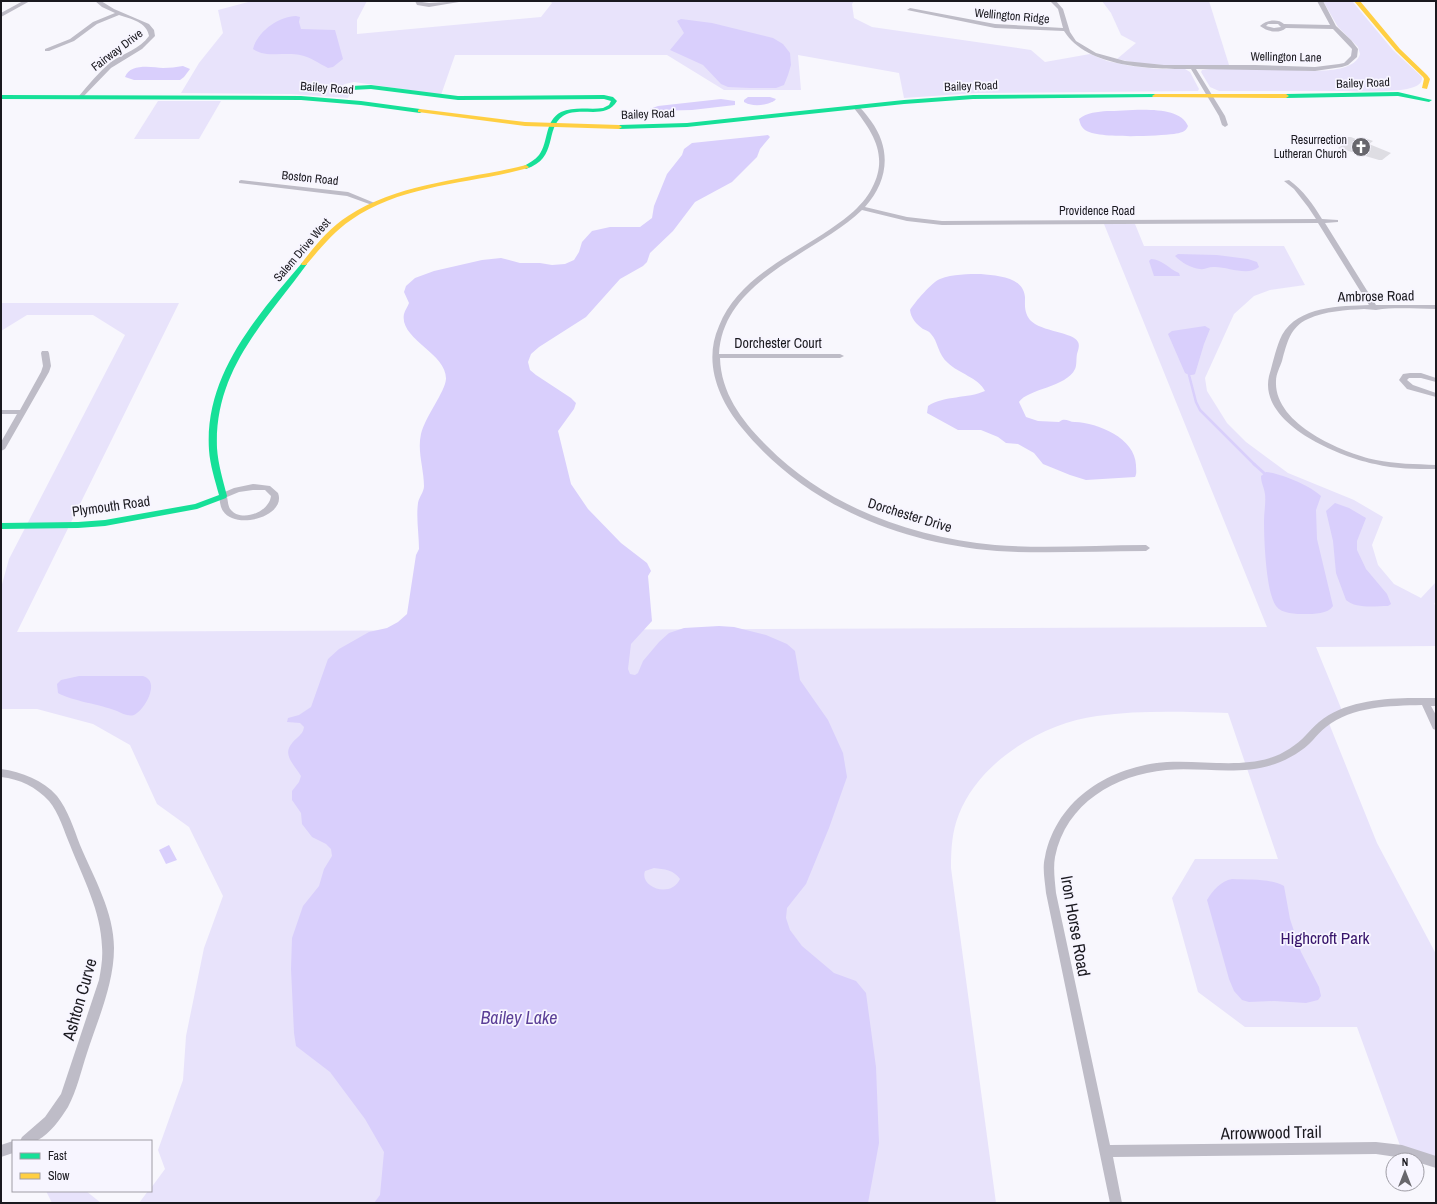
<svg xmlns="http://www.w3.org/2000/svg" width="1437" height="1204" viewBox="0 0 1437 1204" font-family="'Archivo Narrow',sans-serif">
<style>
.green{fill:#e8e3fb}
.water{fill:#d9cffc;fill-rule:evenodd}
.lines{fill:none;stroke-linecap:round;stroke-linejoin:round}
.stream-far1{stroke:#d9cffc;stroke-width:2.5}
.stream{stroke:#d9cffc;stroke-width:3}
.building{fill:#dedde3}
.street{fill:#bebcc7;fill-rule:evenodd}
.fast{fill:#16e098;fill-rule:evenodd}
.slow{fill:#ffcf43;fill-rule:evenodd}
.labels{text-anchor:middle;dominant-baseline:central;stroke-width:3.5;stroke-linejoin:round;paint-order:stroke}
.far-street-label{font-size:12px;fill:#1a191f;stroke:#f7f5ff}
.far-poi-label{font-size:12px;fill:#1a191f;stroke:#f7f5ff;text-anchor:end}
.street-label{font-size:14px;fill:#1a191f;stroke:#f7f5ff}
.near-street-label{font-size:17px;fill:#1a191f;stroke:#f7f5ff}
.near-park-label{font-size:17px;fill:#37146b;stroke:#f7f5ff}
.near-water-label{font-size:18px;font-style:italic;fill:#5b3f97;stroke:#f7f5ff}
</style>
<rect width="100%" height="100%" fill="#f8f7fd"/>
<g class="green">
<path d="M252,1H367L357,20V34L541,17L552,3L550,1H854L852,4L854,18L872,27L1031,50L1045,62L1090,54L1107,61L1131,66L1158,69H1185L1190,72L1199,89L1198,91H1193L978,93L904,98L899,73L798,55L801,90H724L667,55H455L441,95L354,82L345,84L338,88L340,92L350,94L348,98L291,94L181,93L199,63L223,33L218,10Z"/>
<path d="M1102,1H1209L1229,65C1192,65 1153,68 1117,59L1136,43L1121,35L1111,13Z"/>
<path d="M1323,1H1352L1393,50L1422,77C1422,81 1421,83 1418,85C1406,94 1350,91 1333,91C1295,91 1257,91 1219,91L1210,87L1201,72L1202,70C1227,66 1257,69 1282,69C1300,70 1353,77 1360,54L1358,47L1338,27Z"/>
<path d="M158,101H221L199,139H134Z"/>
<path d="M1104,224H1135L1144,246H1284L1305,285L1270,290L1254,296L1234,314L1205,378L1207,391L1227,423L1246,442L1288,473L1354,500L1383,517L1372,545L1378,565L1394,584L1421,598L1436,582V601L1434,604L1436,605V646L1316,647L1343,713L1328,721L1377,843L1436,954V1162L1402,1151L1357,1027H1245L1198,992L1172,898L1195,859H1278L1228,713C1185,712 1141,710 1097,716C1043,723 980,761 959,814C952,831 951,849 951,868L996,1203H139L148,1191H151V1188L165,1169L158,1150L183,1080L186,1036L204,948L223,896L189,827L157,804L130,745L93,724L37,709H1V588L9,559L125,335L93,315H27L1,331V303H179L17,632L1267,627Z"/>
<path d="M46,1191H86L101,1203H52Z"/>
</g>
<g class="water">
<path d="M296,16L300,17L299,22L301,29L335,30L343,59L333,67L328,68C318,63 311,57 300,55C286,52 265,58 253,49C257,32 279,16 296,16Z"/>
<path d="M681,19L712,23L773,38L783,44L790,53L791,65L788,75L784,85L776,88H750L728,87L721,84L703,65L670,50L684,33L677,21Z"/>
<path d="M183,66L190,69L184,77L180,80H134L125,77C130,63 152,67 163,68C170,68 176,67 183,66Z"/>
<path d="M748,97H770L776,99C770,106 751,107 744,102V100Z"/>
<path d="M721,99L735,101V105L692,110L654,111L650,109L658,106Z"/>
<path d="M1107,111C1128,111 1179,103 1188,126C1186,132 1180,133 1174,134C1157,136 1097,139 1085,130C1081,127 1080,123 1079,119C1087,112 1098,112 1107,111Z"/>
<path d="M768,135L770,137L760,149L757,157L732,182L695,202L673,231L650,253L647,262L643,266L620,279L586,317L539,347L531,354L528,362L530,370L536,375L571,398L576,403L574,409L558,431L571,484L588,509L621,543L647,563L651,571L648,576L652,621L631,644L628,669L630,674L635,675L638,673L643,661L659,642L669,633L684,628L719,626L734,627L766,635L787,644L795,651L800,680L828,720L843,753L847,777L829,828L806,884L787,908L786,918L790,930L802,946L834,973L856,981L866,993L876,1067L879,1143L868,1203H374L380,1195L384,1152L365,1119L330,1072L296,1046L294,1033L291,969L292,938L303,906L319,886L324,869L332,856L331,849L326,844L312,837L302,824L301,813L292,800V791L299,782L301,776C291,760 280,753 297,738C301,734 303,733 304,727L300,723L287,722L288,718L299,715L311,707L328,659L339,649L369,632L387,628L398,622L407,614L416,555L419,549C419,535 416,517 418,503C419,497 424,492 424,486C424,469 417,451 421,434C425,417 445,392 446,379C447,353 399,339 404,314C405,310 408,306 409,303L404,292L406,286L415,278L434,271L482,260L501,258L520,263H540L552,265L565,264L574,260L579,252L582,242L592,231L610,227H640L652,218L654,206L667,174L682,155L684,149L692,143ZM654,868C664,869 674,870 680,879C671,899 639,887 645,871Z"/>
<path d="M1178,254L1217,255L1248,259L1257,262L1259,267C1247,277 1227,266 1213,267C1208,267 1205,270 1200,269C1191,268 1182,263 1175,256Z"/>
<path d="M1151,259C1162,259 1169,269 1179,273L1180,276H1154L1149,261Z"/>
<path d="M981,274C997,276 1023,276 1025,297C1025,306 1024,312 1030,320C1041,332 1074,332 1078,342C1080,346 1078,350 1077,354C1076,359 1077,365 1075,369C1067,387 1027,389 1019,402L1026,417L1038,421L1059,422C1065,417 1068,422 1075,422C1098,423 1135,438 1136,465C1136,470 1137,473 1135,477L1086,480L1070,475L1043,464L1034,453L1018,444L1006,443L998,437L981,430H958L927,413L928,406C945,395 967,399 985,391C979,378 958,373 948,363C938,355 938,341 931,334C929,331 925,330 923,329C916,324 911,318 910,310C915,302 932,282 940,279C953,274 968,274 981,274Z"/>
<path d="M1205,326L1210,329L1204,344L1195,374C1192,376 1188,375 1185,373L1168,334L1172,331Z"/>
<path d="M1266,472C1280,473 1311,486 1321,496L1316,510L1317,539L1333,606C1328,614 1314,614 1305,614C1296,614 1282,614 1276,606C1266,592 1264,540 1264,521C1264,512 1266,503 1265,494C1264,487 1261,483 1261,476Z"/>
<path d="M1335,503L1349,508L1366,518L1357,541V550L1366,569L1387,594L1391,604L1388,606C1375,606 1356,609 1346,600L1336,573L1333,541L1326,511Z"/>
<path d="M79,676H143C161,681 145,710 134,715C128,717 122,713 117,711C99,704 72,701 58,693L57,684L61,680Z"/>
<path d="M169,845L177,860L166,864L159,850Z"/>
<path d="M1232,879C1249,880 1268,878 1284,886L1290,919L1301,952L1319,987L1321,996L1318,1000L1306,1003L1274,1001L1249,1002L1242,1000L1234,991L1229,979L1207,900C1213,890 1221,881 1232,879Z"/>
</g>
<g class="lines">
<path class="stream-far1" d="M1189,375L1196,402L1200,410L1255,465"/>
<path class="stream" d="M1254,464L1264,473"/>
</g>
<path class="building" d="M1342,137H1351L1358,140L1362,137L1373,141L1369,144L1391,153L1382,160H1379L1338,148L1346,143Z"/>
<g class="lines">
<g class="street">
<path d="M23,1H30L1,17V13Z"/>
<path d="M95,1H101L114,9L149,24L154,30L155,36L142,49L111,68L81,99L79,98V96C89,84 99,72 111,62C124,53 140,49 149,36C147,22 131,19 119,15L97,24L74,41L49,51H45V49L70,39L93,22L115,13L102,7Z"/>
<path d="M415,1L429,3L465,1L429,7L417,5Z"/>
<path d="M1050,1H1056L1063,9L1070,32L1076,41L1096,53L1125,61L1164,65H1255L1315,67L1339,64L1344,63L1351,56L1352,49L1333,29L1286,28C1279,34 1268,32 1260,26C1266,20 1278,18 1284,24L1330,25L1317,1H1323L1336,26L1351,40L1358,49L1357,57L1348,65L1342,67L1315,71L1196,69L1225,116L1228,125L1225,127L1222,125L1219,116L1191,69C1152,69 1087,68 1064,31L995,28L907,10L910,8L995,24L1063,28L1058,9ZM1268,24H1278L1281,27L1274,28L1266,26Z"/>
<path d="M856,105C862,108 867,116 871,121C892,150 888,181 865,207L907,217L942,221L1316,219L1308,207L1294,189L1284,181L1289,180C1303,190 1313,204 1322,219L1338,220V222L1325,223L1376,305H1436V309C1416,309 1395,307 1376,310C1372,310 1368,309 1364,309C1346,310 1325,311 1308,319C1290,327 1287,343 1282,361C1280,367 1276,374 1276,381C1274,424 1341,452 1376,460C1395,464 1416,464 1436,465V469C1416,469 1395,469 1375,464C1340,457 1258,424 1269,376C1273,363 1276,347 1282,335C1298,306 1341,306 1369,305L1318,223L942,225L907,221L862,210C816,254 723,279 719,354H840L844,356L840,358H720C721,394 743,422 767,446C827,507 911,537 995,545C1045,549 1096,545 1146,545L1150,548L1146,551C1096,551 1046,554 997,551C899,543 805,505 742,428C718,399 703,362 719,326C737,281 784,259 823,234C841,222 862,208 872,188C889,156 873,132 853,107Z"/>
<path d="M241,180L348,192L377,204L372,205L347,196L239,183V181Z"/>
<path d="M42,351H48L49,353L51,366L49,372L5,449L1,451V442L17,414H1V410H20L41,372L43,366L41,353Z"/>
<path d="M1410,373H1421L1436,378V382L1421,378H1409L1407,380L1413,385L1436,393V397L1407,389L1399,380L1403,374Z"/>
<path d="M253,484L270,486L278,493C287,516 236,531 223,511C220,507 220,501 219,496L220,494L234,488ZM253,490H265L271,496C269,513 241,522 231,510C228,507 228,501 227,497L239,492Z"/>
<path d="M1408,698H1436V706H1431L1436,715V730L1433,729L1422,705C1389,706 1353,706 1326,727C1321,731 1317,735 1313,740C1303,751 1289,759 1275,764C1240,776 1202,767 1166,770C1115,775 1066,803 1055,857C1053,869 1055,881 1056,893L1110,1145L1376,1142L1402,1145L1436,1156V1168L1417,1162V1160L1376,1154L1113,1157L1122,1203H1110L1046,893C1045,881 1042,868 1045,857C1057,798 1111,766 1167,762C1201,760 1237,768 1270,758C1283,754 1297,745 1306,735C1310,731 1314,726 1319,722C1343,702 1378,699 1408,698Z"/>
<path d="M1,769C22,772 43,780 57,796C68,810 74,829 80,845C94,878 114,912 114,948C114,984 98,1019 87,1053C81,1071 77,1090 68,1107C61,1118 50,1134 38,1140C33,1142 25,1141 20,1141L22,1137L45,1117L61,1094L99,980C101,969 103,958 102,947C101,911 83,878 70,845C64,831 59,813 49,801C36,787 20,779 1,777Z"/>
<path d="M13,1141V1153L1,1157V1145Z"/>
</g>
<g class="fast">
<path d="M371,85L458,96L604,95L613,97L617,101C605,121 580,105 563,116C544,129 559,158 526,169L523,167L524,166C529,163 535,160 539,155C549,142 544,121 561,112C574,106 590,110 603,108L609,105L611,101L604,99L458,100L371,89L351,90L348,88L351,86Z"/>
<path d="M1398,92L1432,100L1429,102L1398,96L1286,98L1283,96L1286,94Z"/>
<path d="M1155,94L1158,96L1157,97L973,99L904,104L687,127L619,129L616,127L619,125L687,123L904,100L973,95Z"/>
<path d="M1,95L301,96L361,101L420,109L423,111L420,113L361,105L301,100L1,99Z"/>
<path d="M304,262L307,264C265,322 214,370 217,448C218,464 223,480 227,496L226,498L197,509L105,526L78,528L1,529V523L78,522L105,520L195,504L219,495C215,480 210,465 209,450C204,375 257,316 302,263Z"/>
</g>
<g class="slow">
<path d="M1354,1H1360L1400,49L1427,75L1430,79L1427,89L1422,88L1424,79L1423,77L1396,51Z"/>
<path d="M1155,94H1286L1289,96L1286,98L1153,97L1152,96Z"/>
<path d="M420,109L525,122L619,125L622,127L619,129L525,126L418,112V110Z"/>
<path d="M526,165L529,167L528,168C470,184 402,184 351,220C333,232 320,249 306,265H302L301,264C314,247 329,228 348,216C400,182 467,180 526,165Z"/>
</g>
</g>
<defs>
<symbol id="church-disc" viewBox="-11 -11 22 22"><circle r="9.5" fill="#68676d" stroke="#f7f5ff"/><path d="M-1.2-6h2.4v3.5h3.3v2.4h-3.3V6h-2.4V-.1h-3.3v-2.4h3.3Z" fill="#fff"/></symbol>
</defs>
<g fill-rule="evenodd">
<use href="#church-disc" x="1350" y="136" width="22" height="22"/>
</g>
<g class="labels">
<g class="far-street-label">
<text transform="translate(1012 16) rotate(5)">Wellington Ridge</text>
<text transform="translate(117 50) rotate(-37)">Fairway Drive</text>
<text transform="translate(1286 57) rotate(1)">Wellington Lane</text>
<text transform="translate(1363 83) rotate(-2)">Bailey Road</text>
<text transform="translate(971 86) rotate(-2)">Bailey Road</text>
<text transform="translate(327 88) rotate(4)">Bailey Road</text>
<text transform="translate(648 114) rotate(-2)">Bailey Road</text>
<text transform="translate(310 178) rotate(6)">Boston Road</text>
<text x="1097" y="211">Providence Road</text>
<text transform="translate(302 250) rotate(-49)">Salem Drive West</text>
</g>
<g class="far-poi-label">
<text x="1347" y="140">Resurrection<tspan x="1347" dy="14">Lutheran Church</tspan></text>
</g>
<g class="street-label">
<text transform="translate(1376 296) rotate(-1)">Ambrose Road</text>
<text x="778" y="343">Dorchester Court</text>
<text transform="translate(111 506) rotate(-8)">Plymouth Road</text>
<text transform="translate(910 515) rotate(17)">Dorchester Drive</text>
</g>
<g class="near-street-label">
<text transform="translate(1076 926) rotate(80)">Iron Horse Road</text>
<text transform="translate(79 999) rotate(-74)">Ashton Curve</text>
<text transform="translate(1271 1132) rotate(-1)">Arrowwood Trail</text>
</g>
<g class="near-park-label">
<text x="1325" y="937">Highcroft Park</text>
</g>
<g class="near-water-label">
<text x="519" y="1017">Bailey Lake</text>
</g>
</g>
<rect width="1437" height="1204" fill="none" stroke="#1a191f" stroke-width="4"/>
<rect x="12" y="1140" width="140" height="52" fill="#f7f5ff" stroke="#9f9da5"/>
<rect x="20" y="1153" width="20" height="6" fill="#16e098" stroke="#9f9da5"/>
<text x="48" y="1160" font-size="12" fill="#1a191f">Fast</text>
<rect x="20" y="1173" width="20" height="6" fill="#ffcf43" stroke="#9f9da5"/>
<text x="48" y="1180" font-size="12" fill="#1a191f">Slow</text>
<g transform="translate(1405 1172)"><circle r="19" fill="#f7f5ff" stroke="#9f9da5"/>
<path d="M0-3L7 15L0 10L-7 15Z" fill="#68676d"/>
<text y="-6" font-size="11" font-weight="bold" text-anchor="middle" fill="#1a191f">N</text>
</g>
</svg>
